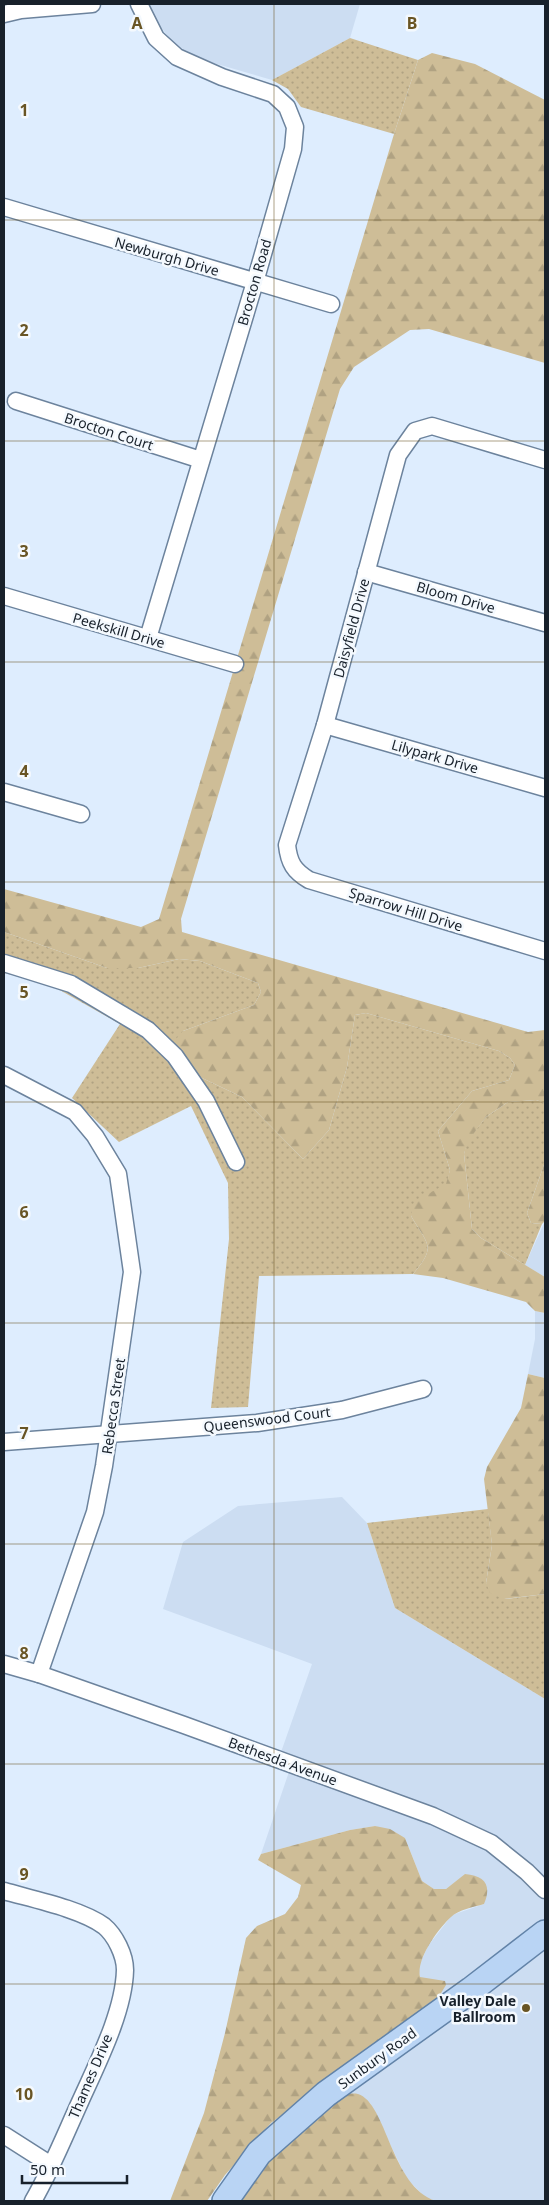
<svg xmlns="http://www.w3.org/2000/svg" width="549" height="2205" viewBox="0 0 549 2205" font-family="'Noto Sans',sans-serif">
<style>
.built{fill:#ccddf2}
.grass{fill:url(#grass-dots)}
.forest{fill:url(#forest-firs)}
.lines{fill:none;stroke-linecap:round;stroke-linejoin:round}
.minor-casing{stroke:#6c839d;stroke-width:19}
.primary-casing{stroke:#6283a8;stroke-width:28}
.minor{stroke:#fff;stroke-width:16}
.primary{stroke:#b9d4f4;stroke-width:25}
.grid{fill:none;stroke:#695524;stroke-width:1;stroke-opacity:0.55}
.poi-dot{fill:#695524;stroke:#f4f9fe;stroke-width:2}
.labels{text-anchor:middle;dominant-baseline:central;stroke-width:5;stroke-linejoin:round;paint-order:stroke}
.street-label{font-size:14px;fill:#18212b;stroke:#f4f9fe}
.poi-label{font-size:14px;font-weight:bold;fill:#18212b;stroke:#f4f9fe;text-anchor:end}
.grid-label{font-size:16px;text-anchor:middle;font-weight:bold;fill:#695524;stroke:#f4f9fe;stroke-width:5;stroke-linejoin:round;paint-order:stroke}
</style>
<defs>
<pattern id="grass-dots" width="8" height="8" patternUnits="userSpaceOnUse" patternTransform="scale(1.25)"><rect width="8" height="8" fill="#cebd97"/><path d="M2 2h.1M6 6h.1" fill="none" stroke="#b0a282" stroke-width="1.8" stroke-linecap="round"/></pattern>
<pattern id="forest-firs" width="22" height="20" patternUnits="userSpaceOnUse" patternTransform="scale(1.25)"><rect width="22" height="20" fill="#cebd97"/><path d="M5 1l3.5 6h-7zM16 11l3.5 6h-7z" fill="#b0a282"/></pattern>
</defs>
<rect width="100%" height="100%" fill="#deedfe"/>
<g class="built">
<path d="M148,4H360L350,38L272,80L196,58L175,45L159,25Z"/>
<path d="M545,1221V1277L525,1265Z"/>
<path d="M535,1311L545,1313V1378L528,1374L535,1339Z"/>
<path d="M342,1497L367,1523L395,1608L545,1699V2201H436L426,2198L407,2179L370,2103L346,2094L420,1977L418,1968L428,1946L452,1915L484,1904L466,1874L446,1889H434L422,1881L405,1838L375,1826L350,1830L261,1854L293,1760L280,1755L312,1664L163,1609L183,1542L238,1506Z"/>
</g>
<g class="grass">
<path d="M350,38L418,60L394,134L301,107L288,89L272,80Z"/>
<path d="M4,932L107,968H138L179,959L200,961L258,983L261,992L254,1005L183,1031L181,1068L242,1097L303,1159L329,1130L347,1067L355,1015L366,1013L499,1051L510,1058L515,1065L509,1080L472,1091L438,1131L450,1170L447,1184L411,1216C428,1245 437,1246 413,1274L259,1276L248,1407L211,1408L229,1239L228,1183L191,1106L119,1142L72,1098L120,1024L49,984L4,973Z"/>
<path d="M536,1100L545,1103V1162L527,1213L531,1223L542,1224L525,1265L481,1238L472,1229L464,1154L467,1141L486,1117L508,1102Z"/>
<path d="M488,1509L492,1545L486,1583L505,1599L545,1594V1699L395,1608L367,1523Z"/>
</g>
<g class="forest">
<path d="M432,53L475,64L545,100V363L429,329L410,330L354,367L340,389L181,919L182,932L528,1032L545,1030V1103L536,1100L508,1102L486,1117L468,1141L464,1154L472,1229L481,1238L545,1277V1313L535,1311L526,1302L443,1278L413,1274C437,1246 428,1245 411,1216L414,1202L446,1184L450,1170L438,1131L472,1091L509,1080L515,1065L510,1058L499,1051L366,1013L355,1015L347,1067L329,1130L303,1159L242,1097L181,1068L169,1047L183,1031L254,1005L261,992L258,983L200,961L179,959L138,968H107L4,932V889L141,927L159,919L394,134L418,60Z"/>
<path d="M545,1162V1221L542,1224L531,1223L527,1213Z"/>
<path d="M528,1374L545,1378V1594L504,1599L490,1593L486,1583L492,1545L484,1479L487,1467L521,1408Z"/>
<path d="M375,1826L390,1829L405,1838L422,1881L434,1889H446L465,1874C485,1876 492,1885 484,1904C474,1907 458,1910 451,1917C438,1929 416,1959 420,1977L445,1981L446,1985L438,1998L271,2123L225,2175L207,2201H170L204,2113L225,2033L246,1938L257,1926L285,1914L298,1897L301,1885L258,1860L261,1854L350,1830Z"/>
<path d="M346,2094C349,2094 354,2093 358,2094C387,2103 391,2187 436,2201H237L264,2163L294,2131Z"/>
</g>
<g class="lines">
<defs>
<g id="minor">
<path d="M139,4L156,38L177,57L222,77L273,94L287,107L295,127L293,149L255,282L148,638"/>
<path d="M4,14L21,10L92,4"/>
<path d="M4,207L331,304"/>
<path d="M16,401L201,460"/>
<path d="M545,460L432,426L415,431L398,455L325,725L287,845C289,863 294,871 309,880L545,951"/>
<path d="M366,572L545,623"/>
<path d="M4,596L235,664"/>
<path d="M325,725L545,788"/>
<path d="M4,792L81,814"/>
<path d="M4,963L71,984L148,1030L175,1056L206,1101L236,1162"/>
<path d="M4,1075L75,1112L95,1136L118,1174L132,1272L104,1466L95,1512L39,1674"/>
<path d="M4,1442L257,1423L342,1410L423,1389"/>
<path d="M4,1664L39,1674L184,1725L433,1816L491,1843L527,1872L545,1890"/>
<path d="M4,1891C32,1899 81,1909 104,1926C115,1935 125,1955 125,1970C124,2012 97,2064 80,2102C65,2135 51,2170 33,2201"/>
<path d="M4,2135L51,2165"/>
</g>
<path id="primary" d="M225,2201L259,2153L326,2094L471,1990L545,1933"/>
</defs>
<use href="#minor" class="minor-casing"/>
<use href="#primary" class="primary-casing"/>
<use href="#minor" class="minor"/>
<use href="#primary" class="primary"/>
</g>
<path class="grid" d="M274,4V2201M4,220H545M4,441H545M4,662H545M4,882H545M4,1102H545M4,1323H545M4,1544H545M4,1764H545M4,1984H545"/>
<circle class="poi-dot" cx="526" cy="2008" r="5"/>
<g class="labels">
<g class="street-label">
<text transform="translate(167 256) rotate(16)">Newburgh Drive</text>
<text transform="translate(254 282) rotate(-74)">Brocton Road</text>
<text transform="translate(109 431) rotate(18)">Brocton Court</text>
<text transform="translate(456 597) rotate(16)">Bloom Drive</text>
<text transform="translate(351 628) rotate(-75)">Daisyfield Drive</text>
<text transform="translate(119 630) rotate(16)">Peekskill Drive</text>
<text transform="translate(435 756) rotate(16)">Lilypark Drive</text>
<text transform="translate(406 909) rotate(17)">Sparrow Hill Drive</text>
<text transform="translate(113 1406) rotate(-82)">Rebecca Street</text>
<text transform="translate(267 1419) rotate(-7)">Queenswood Court</text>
<text transform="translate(283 1761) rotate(20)">Bethesda Avenue</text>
<text transform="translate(377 2058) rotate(-36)">Sunbury Road</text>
<text transform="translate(90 2076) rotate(-67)">Thames Drive</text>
</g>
<g class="poi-label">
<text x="516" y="2000">Valley Dale<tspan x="516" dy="16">Ballroom</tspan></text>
</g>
</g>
<g class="grid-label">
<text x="137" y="29">A</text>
<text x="412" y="29">B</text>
<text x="24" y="116">1</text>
<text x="24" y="336">2</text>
<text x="24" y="557">3</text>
<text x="24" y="777">4</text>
<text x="24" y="998">5</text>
<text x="24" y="1218">6</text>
<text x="24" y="1439">7</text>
<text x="24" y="1659">8</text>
<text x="24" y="1880">9</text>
<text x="24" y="2100">10</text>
</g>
<rect width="549" height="2205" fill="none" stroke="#18212b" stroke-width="10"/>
<path d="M22 2175v8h105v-8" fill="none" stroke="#18212b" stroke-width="2.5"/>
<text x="30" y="2175" font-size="15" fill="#18212b" stroke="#f4f9fe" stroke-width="4" paint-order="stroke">50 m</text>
</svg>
